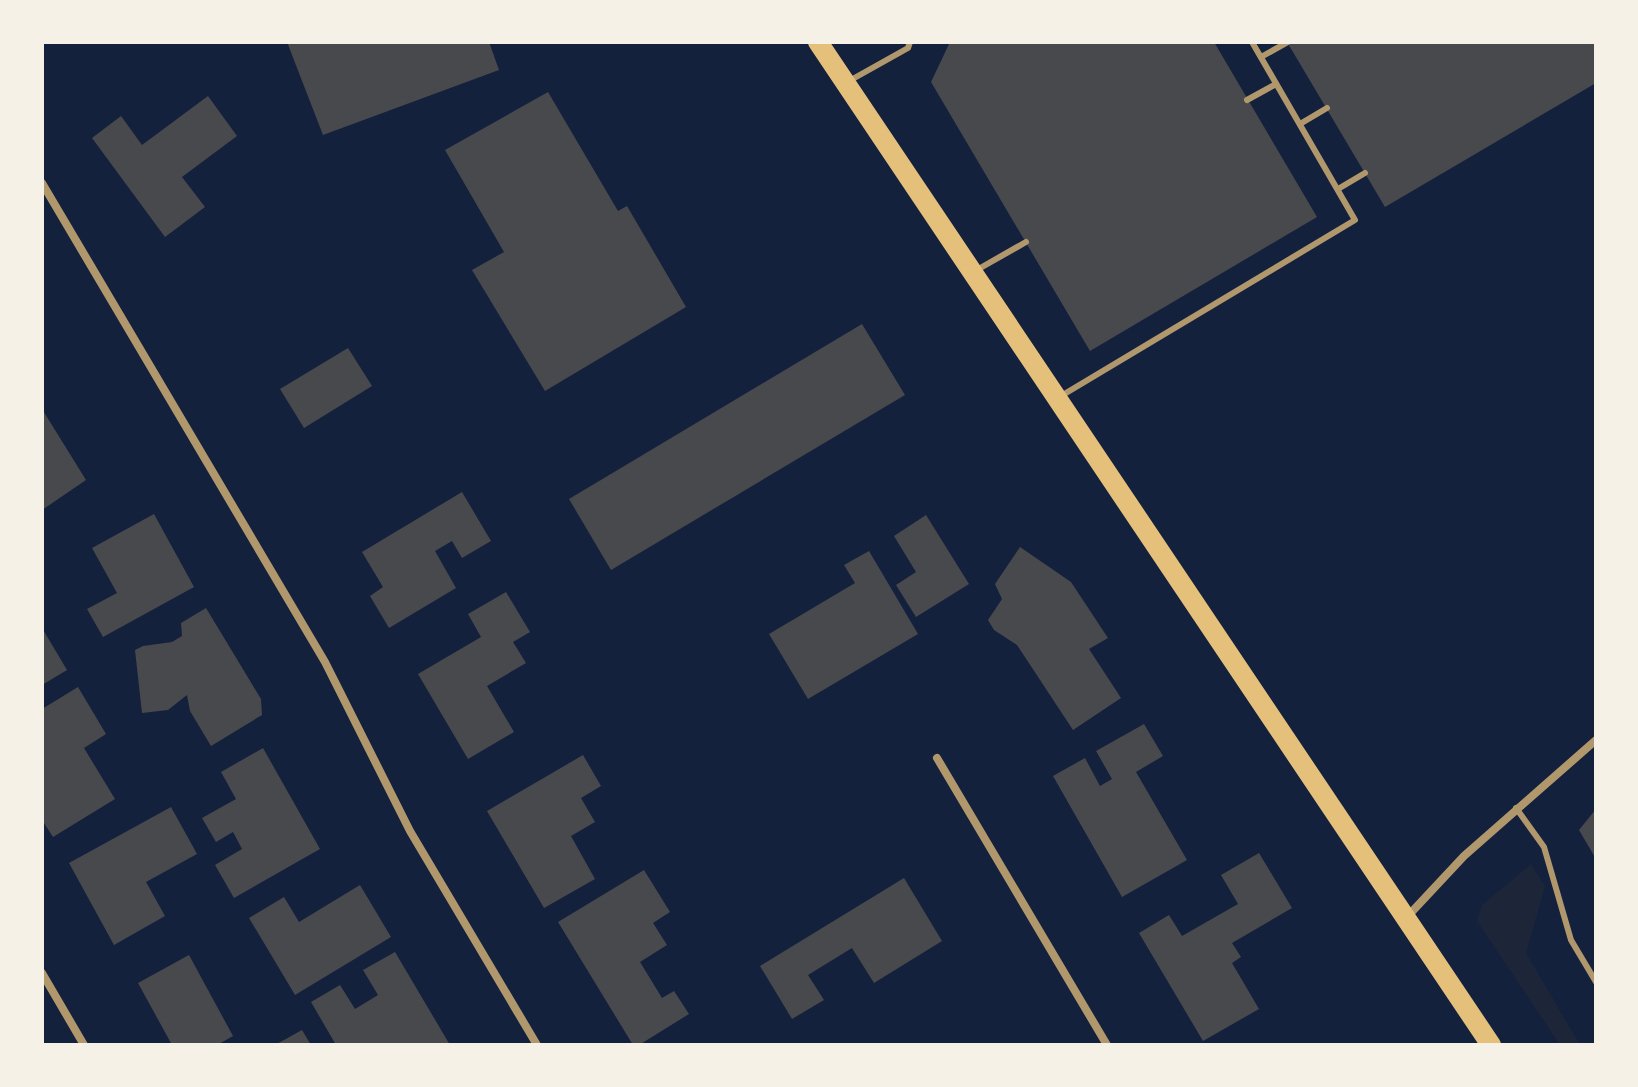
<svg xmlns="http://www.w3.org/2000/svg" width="1638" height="1087" viewBox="0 0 1638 1087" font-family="Karla,sans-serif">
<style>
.green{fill:#1d2539}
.building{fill:#48494c}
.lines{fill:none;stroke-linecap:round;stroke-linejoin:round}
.service{stroke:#b1986c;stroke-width:6}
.minor{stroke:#b1986c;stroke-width:8}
.primary{stroke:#e5c07b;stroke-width:20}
</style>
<rect width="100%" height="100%" fill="#14213d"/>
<path class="green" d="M1531,864L1545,886L1526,953L1580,1045H1560L1477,921L1482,905Z"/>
<g class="building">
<path d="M287,42H489L499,70L323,135Z"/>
<path d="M950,42H1214L1317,217L1090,351L931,82Z"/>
<path d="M1287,42H1595L1596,83L1385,207Z"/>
<path d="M548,92L618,211L627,206L686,307L545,391L472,270L504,252L445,150Z"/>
<path d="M208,96L237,136L182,177L205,207L165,237L92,138L121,116L142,145Z"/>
<path d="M862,324L905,395L611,570L569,499Z"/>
<path d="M348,348L372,386L304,428L280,389Z"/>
<path d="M42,409L86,480L42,510Z"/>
<path d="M462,492L491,541L462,558L452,541L435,551L456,588L389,628L370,596L383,587L362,552Z"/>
<path d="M154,514L194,587L103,637L87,609L117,593L92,548Z"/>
<path d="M926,515L969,584L916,617L896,585L916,572L894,536Z"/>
<path d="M1020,547L1071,582L1108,638L1089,649L1121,698L1073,730L1017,645L994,630L988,620L1002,599L995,584Z"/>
<path d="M869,551L918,634L808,699L769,634L855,583L844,565Z"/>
<path d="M506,592L530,632L513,642L526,663L487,686L514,732L468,759L418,674L481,637L468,614Z"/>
<path d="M206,608L261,699L262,715L211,746L190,711L187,695L168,710L142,713L135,650L143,646L172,642L182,636L181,623Z"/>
<path d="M42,628L67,670L42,685Z"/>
<path d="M78,687L106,734L84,748L115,799L53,837L42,820V709Z"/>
<path d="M1144,724L1163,756L1136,772L1187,860L1122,897L1053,776L1085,758L1100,786L1112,779L1096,751Z"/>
<path d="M263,748L320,849L234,898L215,865L242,849L233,832L216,842L202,818L236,799L221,772Z"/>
<path d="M583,755L601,786L581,798L595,822L571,836L595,879L544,908L487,811Z"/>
<path d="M171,807L197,854L146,882L165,916L114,945L69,863Z"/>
<path d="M1596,809V859L1579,830Z"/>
<path d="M1259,853L1292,908L1232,943L1241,957L1232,963L1259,1009L1203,1041L1139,933L1169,915L1182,936L1238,904L1221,875Z"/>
<path d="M644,870L670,912L653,923L667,945L640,962L662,998L674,991L689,1014L639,1045H633L558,922Z"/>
<path d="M904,878L942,941L874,983L852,948L808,975L824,1000L792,1019L760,966Z"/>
<path d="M360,885L391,937L295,995L249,918L284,897L299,922Z"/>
<path d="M395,952L450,1045H336L311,1002L340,985L355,1009L378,995L363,970Z"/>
<path d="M189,955L233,1036L217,1045H172L138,983Z"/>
<path d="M302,1030L311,1045H275Z"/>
</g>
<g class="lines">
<g class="service">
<path d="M1261,57L1288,42"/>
<path d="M849,81L908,48L910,42"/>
<path d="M1247,100L1276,84"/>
<path d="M1300,124L1327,108"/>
<path d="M1338,189L1365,173"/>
<path d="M975,271L1026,242"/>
<path d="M1061,396L1355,220L1252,42"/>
<path d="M1516,808L1544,847L1571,940L1596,982"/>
</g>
<g class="minor">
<path d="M42,183L325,662L410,831L537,1045"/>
<path d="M937,758L1107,1045"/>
<path d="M1407,917L1464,856L1596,740"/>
<path d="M42,973L84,1045"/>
</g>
<path class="primary" d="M818,42L1491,1045"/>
</g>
<rect width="1638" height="1087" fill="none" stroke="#f6f1e7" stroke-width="88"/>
</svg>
